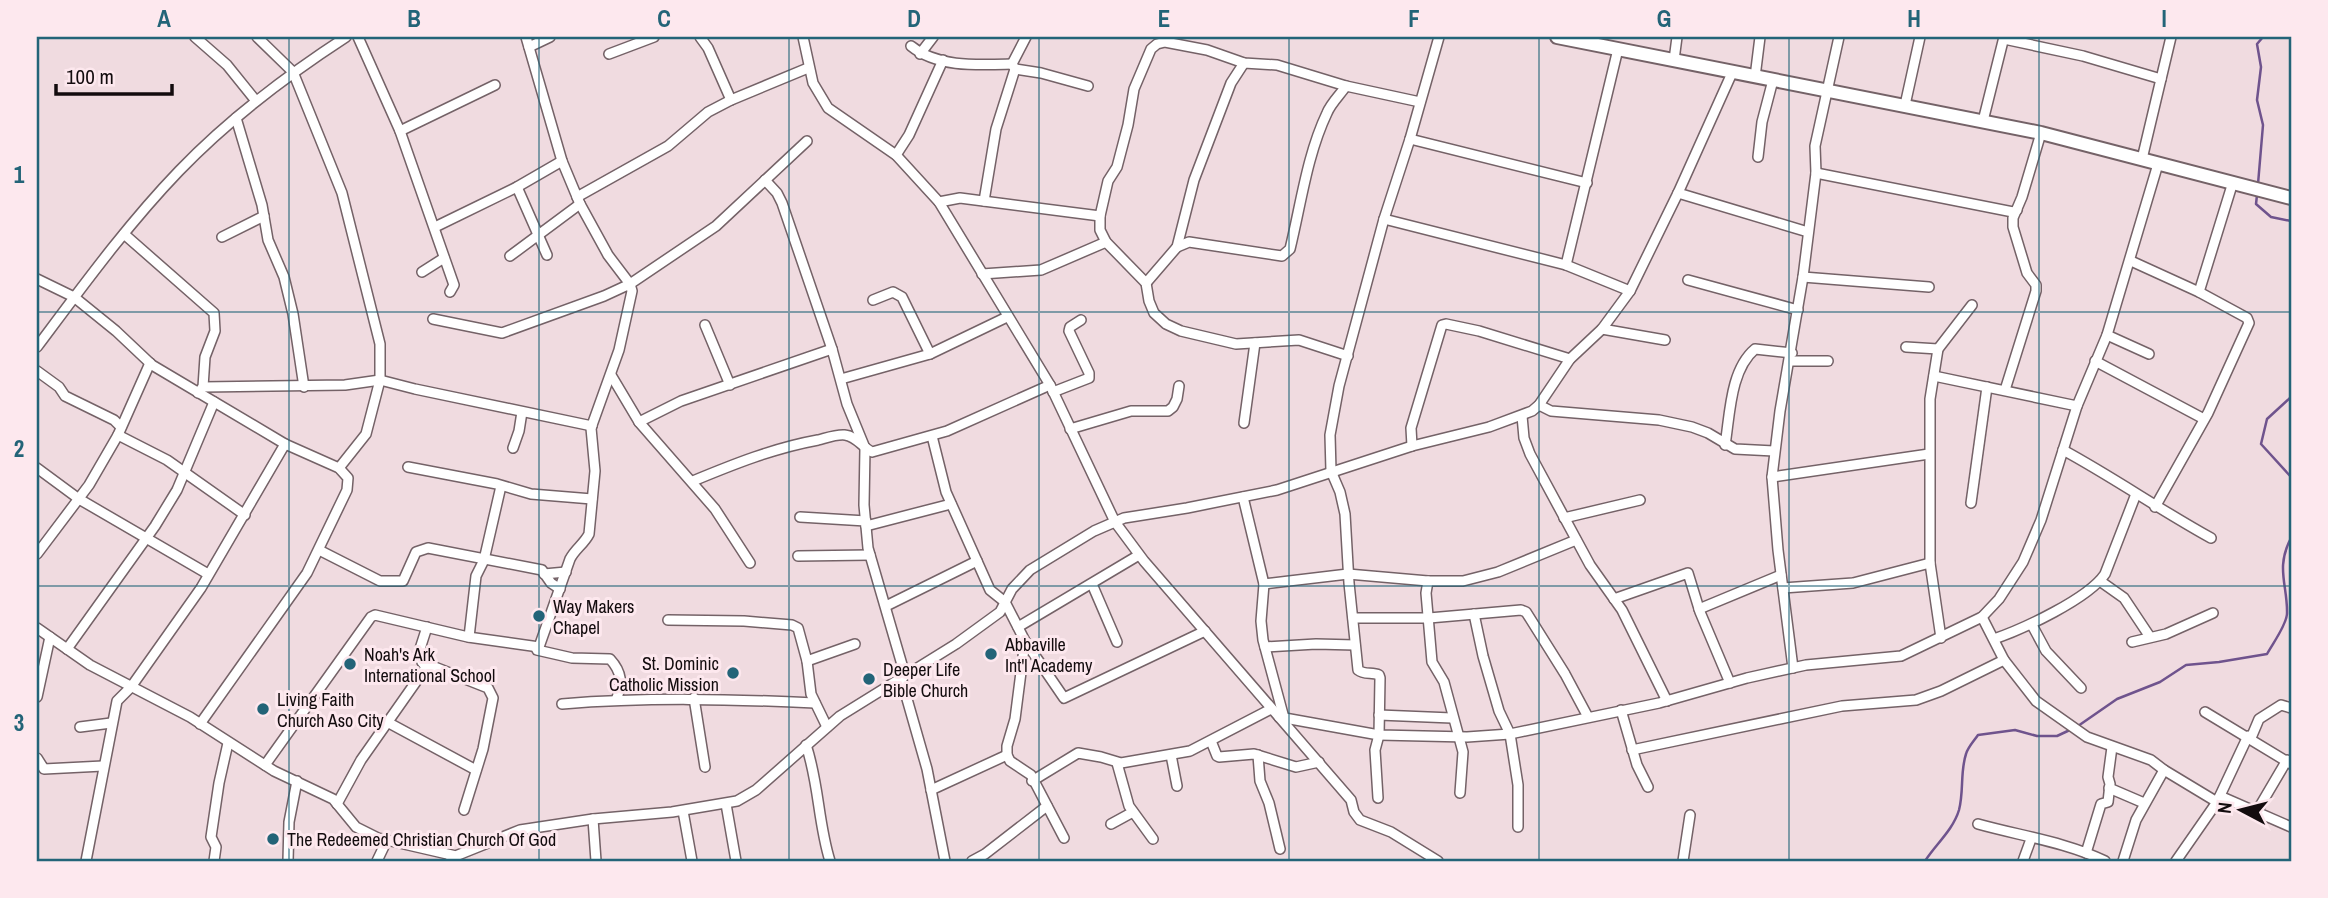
<svg xmlns="http://www.w3.org/2000/svg" width="2328" height="898" viewBox="0 0 2328 898" font-family="'Archivo Narrow',sans-serif">
<style>
.lines{fill:none;stroke-linecap:round;stroke-linejoin:round}
.stream{stroke:#6f538d;stroke-width:2.5}
.minor-casing{stroke:#746267;stroke-width:12}
.major-casing{stroke:#746267;stroke-width:16}
.minor{stroke:#fff;stroke-width:9}
.major{stroke:#fff;stroke-width:12}
.grid{fill:none;stroke:#236478;stroke-width:2;stroke-opacity:0.55}
.poi-dot{fill:#236478;stroke:#fde8ee;stroke-width:2.5}
.labels{text-anchor:middle;dominant-baseline:central;stroke-width:6;stroke-linejoin:round;paint-order:stroke}
.poi-label{font-size:18px;fill:#130c0e;stroke:#fde8ee;text-anchor:start}
.neatline{fill:none;stroke:#236478;stroke-width:2.5}
.grid-label{font-size:23px;text-anchor:middle;font-weight:bold;fill:#236478}
</style>
<rect width="100%" height="100%" fill="#f0dbe0"/>
<g class="lines">
<g class="stream">
<path d="M2258,184L2263,125L2257,100L2261,67L2257,44L2263,37"/>
<path d="M2257,195L2256,204L2271,217L2291,221"/>
<path d="M2291,397L2267,419L2261,444L2291,477"/>
<path d="M2078,726L2117,699L2160,682L2186,665L2219,662L2267,654C2273,643 2286,626 2287,614C2288,586 2275,568 2291,538"/>
<path d="M1925,861C1936,844 1953,830 1959,810C1964,791 1960,772 1966,754C1968,747 1974,741 1978,735L2015,730L2037,736H2057L2072,729"/>
</g>
<defs>
<g id="minor">
<path d="M195,37L227,65L256,101"/>
<path d="M257,37L293,72L342,193L380,344V380L366,434L339,468"/>
<path d="M358,37L400,131L454,285L450,292"/>
<path d="M700,37L708,48L731,100"/>
<path d="M803,37L813,83L828,108L896,155L939,202L1050,385L1115,522L1144,561L1351,800L1354,812L1360,820L1391,832L1438,861"/>
<path d="M2004,39L2083,56L2161,79"/>
<path d="M911,46C938,68 979,65 1012,64"/>
<path d="M529,47L550,37"/>
<path d="M609,54L654,37"/>
<path d="M920,54L933,37"/>
<path d="M1674,60L1677,37"/>
<path d="M1015,69L1041,73L1088,86"/>
<path d="M1755,77L1760,37"/>
<path d="M1905,105L1920,37"/>
<path d="M236,118L262,205L268,240L284,277L293,314L304,387"/>
<path d="M1983,121L2004,37"/>
<path d="M400,131L495,85"/>
<path d="M1410,139L1587,183"/>
<path d="M896,155L909,135L943,60"/>
<path d="M1758,157L1762,122L1773,80"/>
<path d="M2142,159L2171,37"/>
<path d="M1816,173L2013,212L2017,210"/>
<path d="M765,180L777,193L782,203L832,349L847,404L865,448L864,505L868,548L905,675"/>
<path d="M517,187L547,255"/>
<path d="M1678,193L1808,232"/>
<path d="M577,197L668,146L708,112L731,100L808,68"/>
<path d="M984,201L996,129L1015,69L1012,64L1026,37"/>
<path d="M939,202L960,198L1100,216"/>
<path d="M1384,219L1566,265L1630,291"/>
<path d="M435,227L517,187L562,161"/>
<path d="M124,234L214,313L215,331L205,357L203,387"/>
<path d="M222,237L264,216"/>
<path d="M1177,247L1189,242L1282,256L1290,249C1301,204 1307,155 1327,113C1331,103 1340,95 1346,86"/>
<path d="M510,256L580,204"/>
<path d="M2131,261L2199,292L2247,318L2249,323L2208,413L2155,507"/>
<path d="M1566,265L1618,49"/>
<path d="M422,272L444,258"/>
<path d="M982,274L1041,270L1106,242"/>
<path d="M1803,277L1929,287"/>
<path d="M37,279L74,297L116,331L152,365L285,444L339,468L348,478L347,490L307,573L200,724"/>
<path d="M1688,280L1798,310"/>
<path d="M1146,283L1177,247L1194,180L1231,83L1244,63"/>
<path d="M2199,292L2233,182"/>
<path d="M873,300L893,292L902,297L930,354"/>
<path d="M433,319L502,333L604,296L630,284L716,226L807,141"/>
<path d="M705,325L730,385"/>
<path d="M1602,329L1665,340"/>
<path d="M2107,335L2149,354"/>
<path d="M37,347C82,287 127,225 179,171C228,120 286,76 346,37"/>
<path d="M1906,347L1938,349"/>
<path d="M1348,356L1299,340L1236,344L1181,331L1166,324L1154,313L1149,301L1146,283L1106,242L1100,230V216L1108,181L1117,167L1128,125L1134,89L1151,49L1157,44L1165,42L1207,50L1244,63L1277,65L1346,86L1420,102"/>
<path d="M1790,361H1828"/>
<path d="M2095,361L2204,419"/>
<path d="M37,371L59,387L65,396L114,420L121,427"/>
<path d="M611,375L639,422L715,509L750,563"/>
<path d="M1934,376L2077,406"/>
<path d="M841,379L930,354L1007,317"/>
<path d="M2005,390L2036,291V285L2027,273L2013,227V218L2022,197L2041,133"/>
<path d="M1053,392L1089,378V373L1069,331L1070,327L1081,320"/>
<path d="M198,393L203,387L345,385L380,380L415,389L592,426"/>
<path d="M1539,405L1551,411L1659,420L1692,427L1708,433L1735,449L1774,451"/>
<path d="M1522,416L1524,438L1530,454L1590,565L1622,610L1667,701"/>
<path d="M639,422L681,401L832,349"/>
<path d="M1244,423L1255,343"/>
<path d="M1070,429L1131,411H1168L1173,407L1177,399L1179,386"/>
<path d="M118,435L167,460L245,515"/>
<path d="M932,436L946,492L990,590L1005,602L1025,641L1064,698L1205,631"/>
<path d="M1725,445C1730,415 1730,370 1755,349L1792,353"/>
<path d="M1412,446L1411,428L1442,325L1446,324L1479,331L1570,359"/>
<path d="M513,448L519,431L522,412"/>
<path d="M2063,450C2113,477 2160,510 2211,538"/>
<path d="M408,467L497,484L531,494L592,499"/>
<path d="M37,468L79,499L208,574"/>
<path d="M1772,477L1929,454"/>
<path d="M693,481C734,464 774,448 818,440C826,438 837,434 845,435C856,436 862,447 872,452L947,431L1050,385"/>
<path d="M1243,497L1264,584L1261,621L1263,640L1284,718"/>
<path d="M1971,503L1987,387"/>
<path d="M800,517L866,521"/>
<path d="M1564,518L1640,500"/>
<path d="M866,526L951,504"/>
<path d="M319,550L380,581H403L416,552L428,548L542,570L551,583L560,589"/>
<path d="M37,554L89,485L118,435L150,363"/>
<path d="M798,556L870,555"/>
<path d="M544,574L566,572"/>
<path d="M1428,581L1426,593L1432,662L1444,682L1463,752L1460,793"/>
<path d="M2100,581L2124,598L2150,637"/>
<path d="M1092,584L1117,642"/>
<path d="M1264,584L1348,574L1428,581H1463L1498,572L1576,540"/>
<path d="M1783,588L1853,583L1930,563"/>
<path d="M1614,599L1688,573L1700,612L1730,683"/>
<path d="M886,606L977,561"/>
<path d="M1699,609L1781,575"/>
<path d="M1474,614L1483,656L1499,711L1510,734L1518,785V827"/>
<path d="M1982,617L2004,660L2036,701L2087,737L2151,760L2164,770L2217,802"/>
<path d="M1353,618H1429L1521,610L1526,612L1565,674L1588,717"/>
<path d="M668,620L744,621L792,625L798,628L807,661L811,694L827,727"/>
<path d="M2032,625L2046,651L2081,688"/>
<path d="M1018,627L1139,555"/>
<path d="M37,628L90,665L190,717L274,771L333,799L356,827L378,838L456,856"/>
<path d="M469,637L476,576L484,560L501,486"/>
<path d="M1941,638L1930,563V399L1938,349L1972,305"/>
<path d="M1994,639C2023,629 2088,599 2105,574L2136,494"/>
<path d="M1025,641L1015,719L1007,746V755L1010,761L1031,775L1064,838"/>
<path d="M2132,642L2166,634L2213,613"/>
<path d="M536,647L537,650L572,658L610,659C622,672 623,684 616,700"/>
<path d="M1265,647L1316,644L1355,645"/>
<path d="M67,649L155,526L177,490L214,402"/>
<path d="M807,661L855,644"/>
<path d="M422,662L488,688L493,698L483,749L464,810"/>
<path d="M1793,668L1778,550L1772,477L1780,411L1803,277L1816,173L1815,146L1839,37"/>
<path d="M901,678L927,769L945,861"/>
<path d="M37,697L50,637"/>
<path d="M694,698L705,767"/>
<path d="M562,704C648,697 729,699 815,703"/>
<path d="M1621,710L1637,765L1648,787"/>
<path d="M2205,712L2291,764"/>
<path d="M1379,715L1452,718"/>
<path d="M1279,717L1379,735L1467,737L1510,734L1659,703L1747,678L1806,665L1901,656L1982,617L1999,599L2023,562L2041,520L2077,406L2107,335L2158,164"/>
<path d="M389,723L476,770"/>
<path d="M80,727L111,723"/>
<path d="M2251,738L2259,719L2281,705L2291,708"/>
<path d="M1211,741L1217,756L1219,757L1254,754L1296,767L1319,762"/>
<path d="M806,745C819,783 818,823 830,861"/>
<path d="M1632,750L1842,706L1916,700L1941,691L2004,660"/>
<path d="M1171,755L1177,786"/>
<path d="M1258,755L1260,781L1269,803L1280,849"/>
<path d="M37,758L44,769L103,766"/>
<path d="M1117,763L1129,806L1153,839"/>
<path d="M265,765L371,617L375,615L468,637L539,647L570,559C575,549 584,544 589,534L595,471L591,428L619,350L632,291L630,284L608,255L580,204L562,161L526,37"/>
<path d="M1032,781L1078,753L1101,757L1121,763L1190,751L1271,709"/>
<path d="M2109,788L2144,803"/>
<path d="M931,790L1007,755"/>
<path d="M2220,796L2291,827"/>
<path d="M1378,798L1375,750L1379,735L1380,678L1379,675C1372,672 1364,675 1358,670L1349,583L1345,514L1340,492L1331,471L1330,435L1339,386L1384,219L1410,139L1439,37"/>
<path d="M337,804L361,760L425,669V666L418,655L427,627"/>
<path d="M726,804L736,861"/>
<path d="M683,811L692,861"/>
<path d="M2257,811L2287,760"/>
<path d="M593,819L596,861"/>
<path d="M1111,824L1133,812"/>
<path d="M1978,824C2021,836 2066,842 2105,861"/>
<path d="M2086,853L2101,804L2108,802L2110,784L2108,777L2112,747"/>
<path d="M86,861L117,701L131,687L201,588L285,444"/>
<path d="M214,861L216,847L211,837L219,783L228,743"/>
<path d="M288,861L289,822L297,781"/>
<path d="M377,861L387,840"/>
<path d="M450,861L458,855L520,830L593,819L672,812L737,801L756,790L840,716L956,644L1000,612L1012,589L1030,570L1094,531L1124,518L1187,508L1277,490L1412,446L1489,427L1532,411L1539,405L1570,359L1602,329L1630,291L1678,193L1732,73"/>
<path d="M972,861L985,854L1047,806"/>
<path d="M1683,861L1690,815"/>
<path d="M2023,861L2031,839"/>
<path d="M2123,861L2136,820L2164,770"/>
<path d="M2176,861L2217,802L2248,736"/>
</g>
<path id="major" d="M1557,37L2041,133L2291,198"/>
</defs>
<use href="#minor" class="minor-casing"/>
<use href="#major" class="major-casing"/>
<use href="#minor" class="minor"/>
<use href="#major" class="major"/>
</g>
<path class="grid" d="M289,37V861M539,37V861M789,37V861M1039,37V861M1289,37V861M1539,37V861M1789,37V861M2039,37V861M37,312H2291M37,586H2291"/>
<g class="poi-dot">
<circle cx="539" cy="616" r="7"/>
<circle cx="991" cy="654" r="7"/>
<circle cx="350" cy="664" r="7"/>
<circle cx="733" cy="673" r="7"/>
<circle cx="869" cy="679" r="7"/>
<circle cx="263" cy="709" r="7"/>
<circle cx="273" cy="839" r="7"/>
</g>
<g class="labels">
<g class="poi-label">
<text x="553" y="606">Way Makers<tspan x="553" dy="21">Chapel</tspan></text>
<text x="1005" y="644">Abbaville<tspan x="1005" dy="21">Int'l Academy</tspan></text>
<text x="364" y="654">Noah's Ark<tspan x="364" dy="21">International School</tspan></text>
<text x="719" y="663" text-anchor="end">St. Dominic<tspan x="719" dy="21">Catholic Mission</tspan></text>
<text x="883" y="669">Deeper Life<tspan x="883" dy="21">Bible Church</tspan></text>
<text x="277" y="699">Living Faith<tspan x="277" dy="21">Church Aso City</tspan></text>
<text x="287" y="839">The Redeemed Christian Church Of God</text>
</g>
</g>
<rect width="2328" height="898" fill="none" stroke="#fde8ee" stroke-width="77"/>
<g transform="translate(2241 810) rotate(277)" stroke="#fde8ee" stroke-width="5" paint-order="stroke">
<path d="M0-5L12 26L0 18L-12 26Z" fill="#130c0e"/>
<text y="-10" font-size="19" font-weight="bold" text-anchor="middle" fill="#130c0e">N</text>
</g>
<path d="M56 84v10h116v-10" fill="none" stroke="#130c0e" stroke-width="3.5"/>
<text x="66" y="84" font-size="21" fill="#130c0e" stroke="#fde8ee" stroke-width="5" paint-order="stroke">100 m</text>
<rect x="38" y="38" width="2252" height="822" class="neatline"/>
<g class="grid-label">
<text x="164" y="27">A</text>
<text x="414" y="27">B</text>
<text x="664" y="27">C</text>
<text x="914" y="27">D</text>
<text x="1164" y="27">E</text>
<text x="1414" y="27">F</text>
<text x="1664" y="27">G</text>
<text x="1914" y="27">H</text>
<text x="2164" y="27">I</text>
<text x="19" y="183">1</text>
<text x="19" y="457">2</text>
<text x="19" y="731">3</text>
</g>
</svg>
